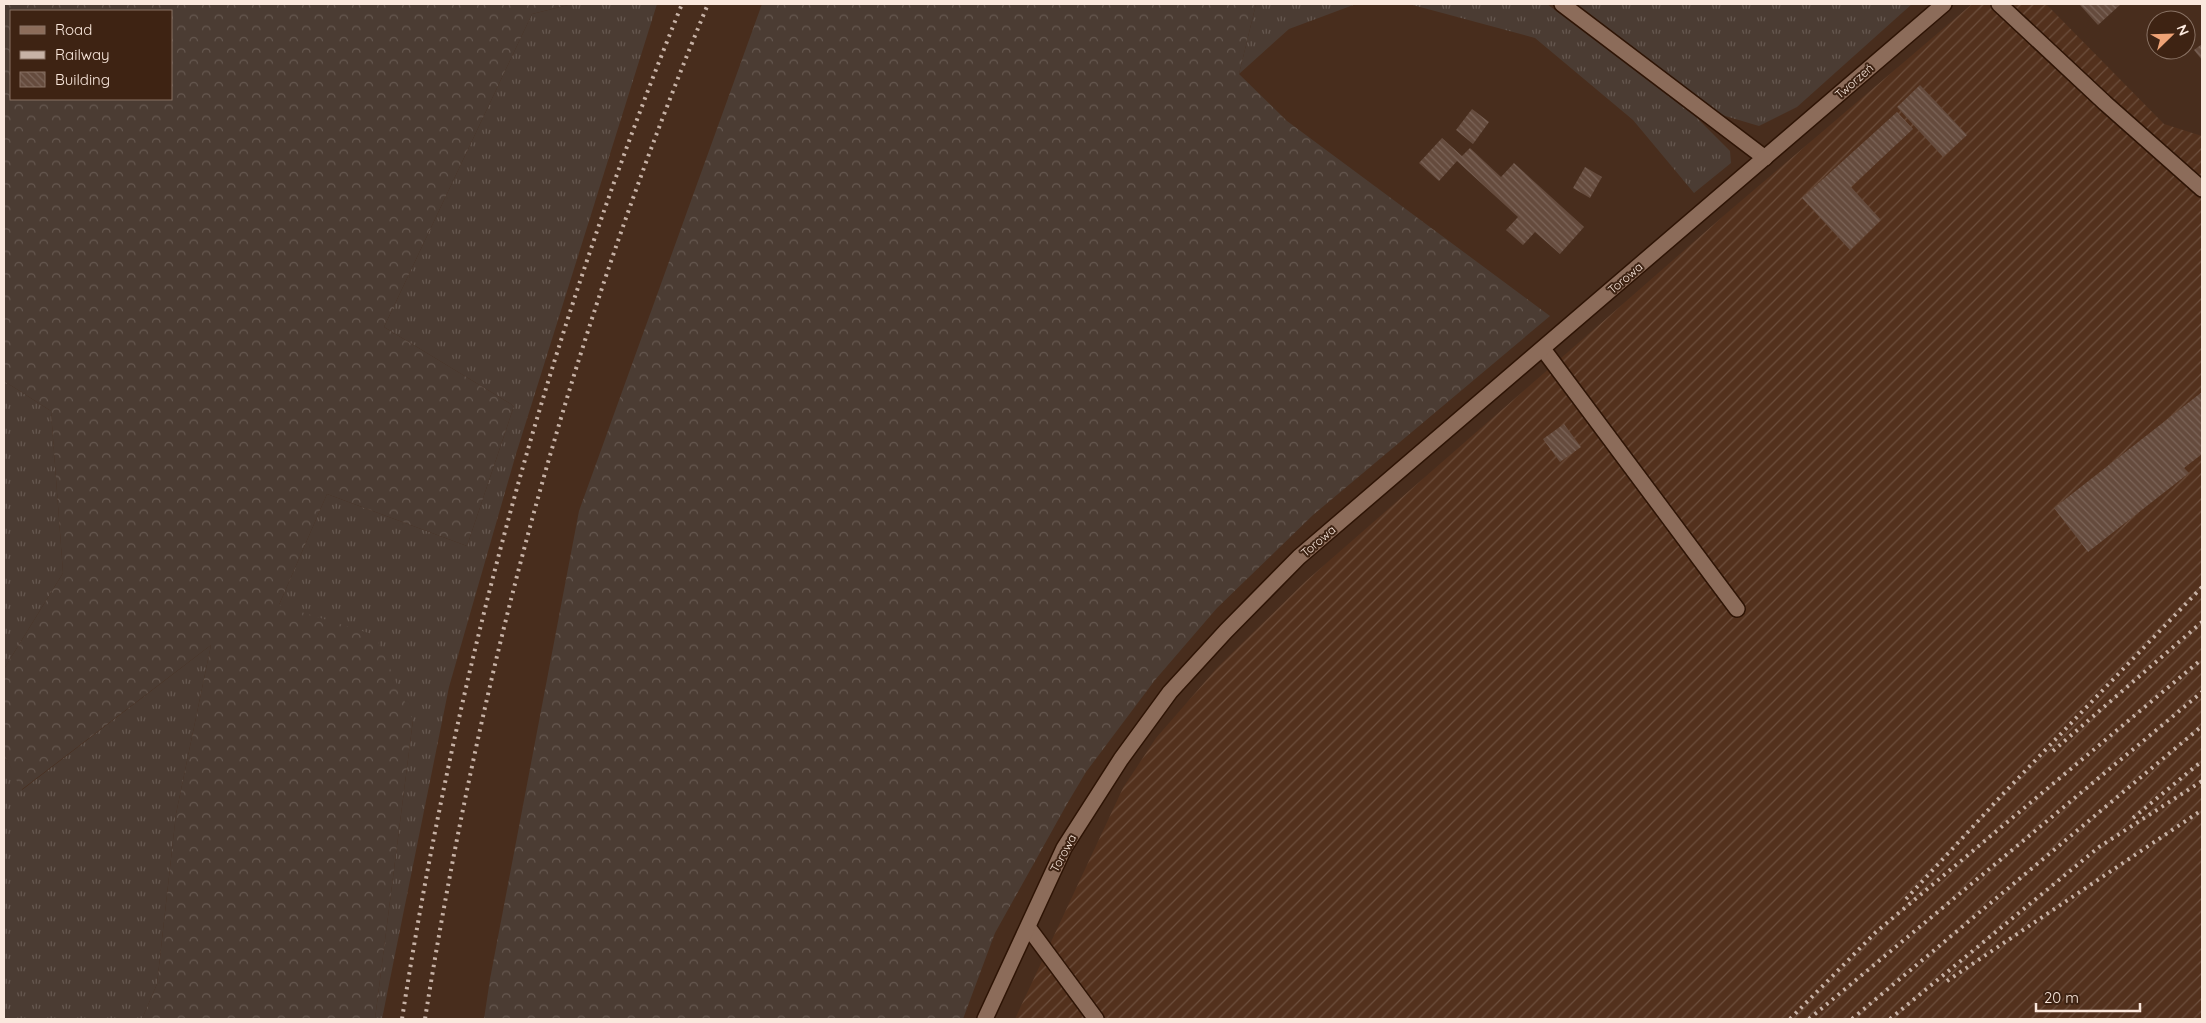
<svg xmlns="http://www.w3.org/2000/svg" width="2206" height="1023" viewBox="0 0 2206 1023" font-family="Quicksand,sans-serif">
<style>
.industrial{fill:url(#industrial-furrows)}
.grass{fill:url(#grass-tufts)}
.forest{fill:url(#forest-crowns);fill-rule:evenodd}
.building{fill:url(#building-back-hatch)}
.lines{fill:none;stroke-linecap:round;stroke-linejoin:round}
.minor-casing{stroke:#2e1405;stroke-width:18}
.minor{stroke:#8c6c5a;stroke-width:15}
.rail{stroke:#c7b2a6;stroke-width:4;stroke-dasharray:2.5 5;stroke-linecap:butt}
.labels{text-anchor:middle;dominant-baseline:central;stroke-width:4;stroke-linejoin:round;paint-order:stroke}
.street-label{font-size:12px;fill:#fae8dd;stroke:#3e2313}
</style>
<defs>
<pattern id="industrial-furrows" width="10" height="10" patternUnits="userSpaceOnUse" patternTransform="scale(1.25)"><rect width="10" height="10" fill="#53311d"/><path d="M-1 1l2-2M0 10L10 0M9 11l2-2" fill="none" stroke="#6d4f3d"/></pattern>
<pattern id="grass-tufts" width="24" height="20" patternUnits="userSpaceOnUse" patternTransform="scale(1.25)"><rect width="24" height="20" fill="#4b3c33"/><path d="M3 7l-1-3M5 7V3M7 7l1-3M15 17l-1-3M17 17v-4M19 17l1-3" fill="none" stroke="#665850"/></pattern>
<pattern id="forest-crowns" width="20" height="18" patternUnits="userSpaceOnUse" patternTransform="scale(1.25)"><rect width="20" height="18" fill="#4b3c33"/><path d="M2 6a3 3 0 1 1 6 0M12 15a3 3 0 1 1 6 0" fill="none" stroke="#665850"/></pattern>
<pattern id="building-back-hatch" width="6" height="6" patternUnits="userSpaceOnUse" patternTransform="scale(1.25)"><rect width="6" height="6" fill="#654b3d"/><path d="M-1 5l2 2M0 0l6 6M5-1l2 2" fill="none" stroke="#7c6559"/></pattern>
</defs>
<rect width="100%" height="100%" fill="#482d1d"/>
<path class="industrial" d="M1972,4H2046L2164,124L2202,136V1019H1015L1123,788L1156,738L1217,668L1306,581L1728,212Z"/>
<g class="grass">
<path d="M572,4H657L516,454L449,687L382,1019H375L413,720L279,605L327,494L467,546L514,406L384,327L532,14Z"/>
<path d="M1256,4H1356L1289,29L1239,74Z"/>
<path d="M1409,4H1547L1696,117L1730,151L1731,163L1694,193L1633,120L1535,38Z"/>
<path d="M1577,4H1912L1797,107L1759,126L1722,115Z"/>
<path d="M4,381L51,411L63,573L4,669Z"/>
<path d="M211,645L176,814L157,984L142,1019H4V753L22,790Z"/>
</g>
<g class="forest">
<path d="M4,4H572L532,14L384,327L514,406L467,546L327,494L279,605L375,635L413,720L375,1019H142L157,984L176,814L211,645L21,790L4,753V669L63,573L51,411L4,381ZM11,11H171V99H11Z"/>
<path d="M762,4H1256L1239,74L1287,121L1550,316L1313,515L1217,608L1155,680L1086,772L1067,804L995,933L963,1019H484L490,979L579,511Z"/>
</g>
<g class="building">
<path d="M2079,4H2121L2098,25Z"/>
<path d="M2202,44V60L2194,50Z"/>
<path d="M1920,85L1967,135L1943,157L1897,107Z"/>
<path d="M1472,109L1489,122L1473,144L1456,130Z"/>
<path d="M1897,112L1913,129L1851,187L1881,220L1850,250L1802,198Z"/>
<path d="M1442,138L1462,156L1470,148L1501,177L1514,163L1584,227L1560,254L1535,232L1523,245L1506,230L1518,217L1457,161L1439,181L1419,163Z"/>
<path d="M1585,167L1602,177L1590,198L1573,188Z"/>
<path d="M2202,392V454L2184,468L2189,473L2088,552L2054,508Z"/>
<path d="M1564,424L1581,447L1560,462L1543,439Z"/>
</g>
<g class="lines">
<defs>
<g id="minor">
<path d="M1562,4L1765,158"/>
<path d="M1999,4L2105,103L2202,189"/>
<path d="M1543,349L1737,609"/>
<path d="M1028,927L1096,1019"/>
<path d="M985,1019L1064,848L1121,759L1170,692L1226,631L1299,557L1944,4"/>
</g>
</defs>
<use href="#minor" class="minor-casing"/>
<use href="#minor" class="minor"/>
<g class="rail">
<path d="M2053,751L2202,622"/>
<path d="M2133,818L2202,761"/>
<path d="M1906,899L2002,795L2202,587"/>
<path d="M1947,981L2202,810"/>
<path d="M402,1019C456,671 550,330 682,4"/>
<path d="M425,1019C480,672 573,329 708,4"/>
<path d="M1790,1019L1876,932L2202,659"/>
<path d="M1809,1019L2202,692"/>
<path d="M1852,1019L2202,726"/>
<path d="M1890,1019L2099,847L2202,781"/>
</g>
</g>
<g class="labels">
<g class="street-label">
<text transform="translate(1854 81) rotate(-41)">Tworzeń</text>
<text transform="translate(1625 278) rotate(-41)">Torowa</text>
<text transform="translate(1318 541) rotate(-41)">Torowa</text>
<text transform="translate(1063 853) rotate(-62)">Torowa</text>
</g>
</g>
<rect width="2206" height="1023" fill="none" stroke="#fae8dd" stroke-width="10"/>
<rect x="10" y="10" width="162" height="90" fill="#3e2313" stroke="#897264"/>
<rect x="20" y="26" width="25" height="8" fill="#8c6c5a" stroke="#897264"/>
<text x="55" y="35" font-size="15" fill="#fae8dd">Road</text>
<rect x="20" y="51" width="25" height="8" fill="#c7b2a6" stroke="#897264"/>
<text x="55" y="60" font-size="15" fill="#fae8dd">Railway</text>
<rect x="20" y="72" width="25" height="15" fill="url(#building-back-hatch)" stroke="#897264"/>
<text x="55" y="85" font-size="15" fill="#fae8dd">Building</text>
<g transform="translate(2171 35) rotate(67)"><circle r="24" fill="#3e2313" stroke="#897264"/>
<path d="M0-4L9 19L0 12L-9 19Z" fill="#efa376"/>
<text y="-8" font-size="14" font-weight="bold" text-anchor="middle" fill="#fae8dd">N</text>
</g>
<path d="M2036 1003v8h104v-8" fill="none" stroke="#fae8dd" stroke-width="2.5"/>
<text x="2044" y="1003" font-size="15" fill="#fae8dd" stroke="#3e2313" stroke-width="4" paint-order="stroke">20 m</text>
</svg>
